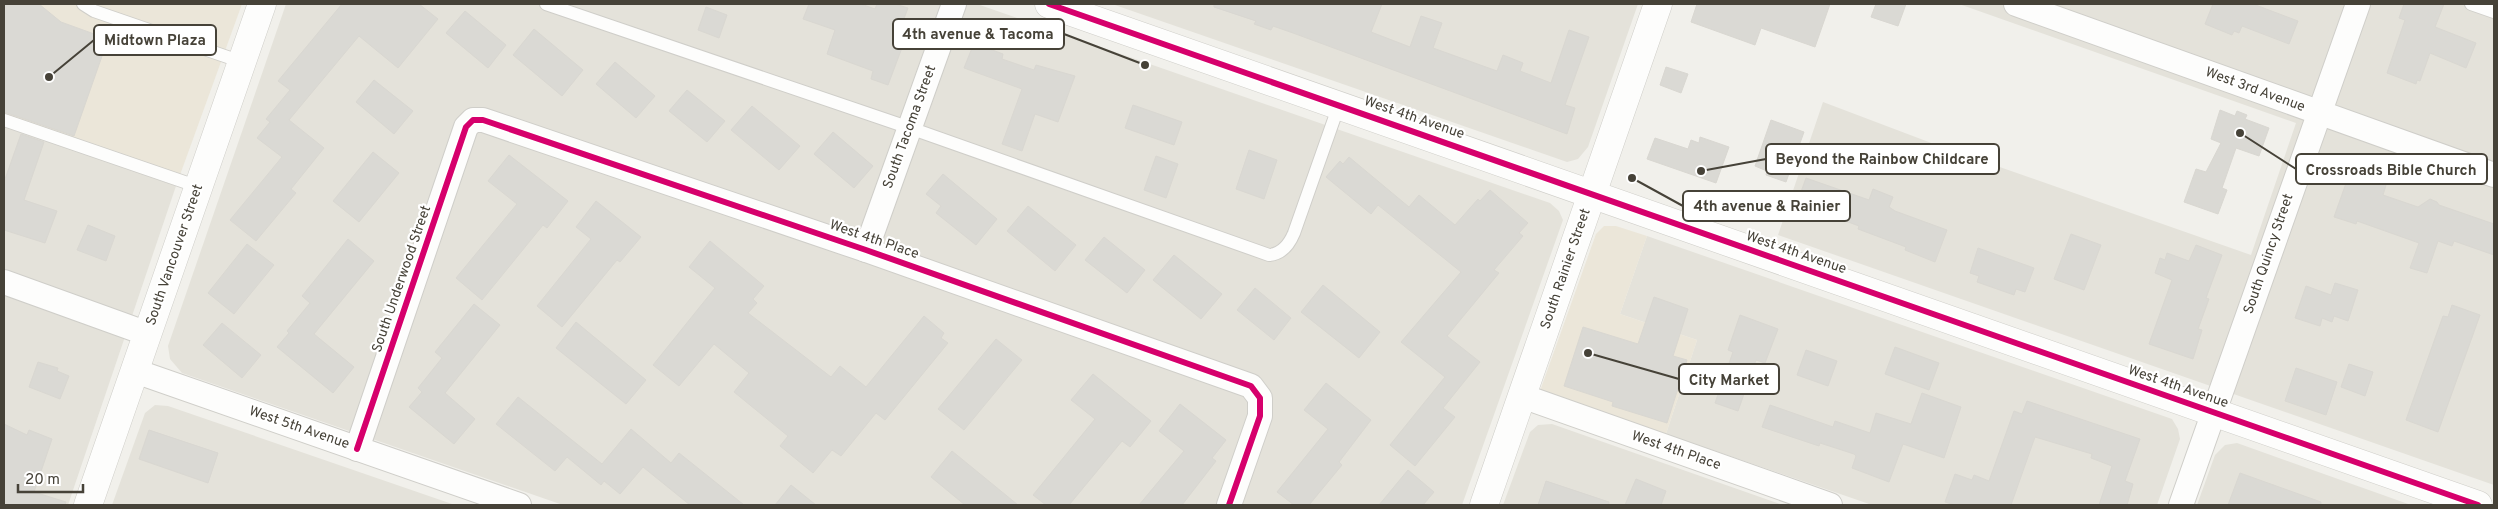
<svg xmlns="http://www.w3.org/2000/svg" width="2498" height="509" viewBox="0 0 2498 509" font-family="Overpass,sans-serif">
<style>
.residential{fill:#e4e2da}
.commercial{fill:#ebe6d9}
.building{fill:#dad9d4;stroke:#d9d7d1}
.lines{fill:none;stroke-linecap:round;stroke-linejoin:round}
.service-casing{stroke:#cfcec9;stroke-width:14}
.minor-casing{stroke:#cfcec9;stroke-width:26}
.tertiary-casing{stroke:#cfcec9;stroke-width:29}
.service{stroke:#fdfdfc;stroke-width:12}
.minor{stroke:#fdfdfc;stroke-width:24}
.tertiary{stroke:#fdfdfc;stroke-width:28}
.cycleway-casing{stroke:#fff;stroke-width:9}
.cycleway{stroke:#d6006c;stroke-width:6}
.labels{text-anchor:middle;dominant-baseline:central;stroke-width:4.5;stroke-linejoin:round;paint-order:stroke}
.street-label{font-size:14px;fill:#464238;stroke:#fff}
.leader{fill:none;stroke:#464238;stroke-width:2}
.callout-dot{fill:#464238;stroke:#fff;stroke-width:2}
.callout{fill:#fff;stroke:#464238;stroke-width:2}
.callout-label{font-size:15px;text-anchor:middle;font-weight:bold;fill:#464238}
</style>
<rect width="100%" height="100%" fill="#f1f0eb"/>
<g class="residential">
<path d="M286,4H977L1550,203L1559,211L1563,220L1462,505H563L182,373L170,359L168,346Z"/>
<path d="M1112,4H1638L1588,147L1578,159L1567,162Z"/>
<path d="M1959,4H2494V485L1778,235L1823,102L1934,144L2251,255L2296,123Z"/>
<path d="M4,126L176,186L68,505H4Z"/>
<path d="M1647,236L2172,419L2178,429L2180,439L2157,505H1872L1666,434L1697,340L1620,314Z"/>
<path d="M155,405L168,406L455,505H112L145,413Z"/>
<path d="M1552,424L1783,505H1503L1530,432L1538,425Z"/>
<path d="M2237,443L2411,505H2197L2215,455L2225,445Z"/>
</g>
<g class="commercial">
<path d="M4,4H242L176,186L4,126Z"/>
<path d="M1604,226H1616L1647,236L1620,314L1697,340L1666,434L1540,391L1596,234Z"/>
</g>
<g class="building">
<path d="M4,4H39L61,22L108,39L74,136L4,112Z"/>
<path d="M342,4H419L438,19L398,68L359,36L289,120L324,148L291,189L296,193L256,241L230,220L282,157L257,138L270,122L266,119L290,90L278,81Z"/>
<path d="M809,4H861L875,9L877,4H895L908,8L895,42L903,45L888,85L871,79L873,71L827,54L835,30L803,19Z"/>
<path d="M1214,4H1382L1371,32L1410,47L1421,16L1442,23L1433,48L1497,71L1503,55L1523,63L1520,71L1551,83L1569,30L1589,37L1565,105L1575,108L1567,134L1293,33L1273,26L1271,30L1254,24L1256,21L1214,7Z"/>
<path d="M1697,4H1830L1815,47L1761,28L1755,45L1691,22Z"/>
<path d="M1876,4H1906L1898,26L1871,17Z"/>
<path d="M2213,4H2253L2298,21L2289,44L2242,26L2239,33L2234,31L2232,35L2205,24Z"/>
<path d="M2404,4H2444L2435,27L2476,43L2466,68L2430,53L2420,81L2417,80L2416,84L2387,73L2405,20L2399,18Z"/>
<path d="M706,7L727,15L719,38L698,30Z"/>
<path d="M465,11L506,45L488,68L446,33Z"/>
<path d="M534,29L583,70L562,96L513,55Z"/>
<path d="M974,43L1003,54L1002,59L1034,70L1036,65L1075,76L1058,122L1035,114L1022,151L1002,144L1022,89L964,68Z"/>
<path d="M615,62L655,96L636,118L596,84Z"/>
<path d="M1666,67L1688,74L1681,93L1660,85Z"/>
<path d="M374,80L413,111L394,134L356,102Z"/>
<path d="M687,90L725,121L707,142L669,111Z"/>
<path d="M1133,105L1182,122L1174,145L1125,128Z"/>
<path d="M752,106L800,146L779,170L731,130Z"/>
<path d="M2220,110L2235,116L2237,111L2247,115L2245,119L2269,128L2259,156L2236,148L2222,188L2227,190L2218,214L2184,202L2196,169L2206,172L2221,143L2211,139Z"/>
<path d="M1771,120L1804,132L1786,182L1766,175L1767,171L1755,166Z"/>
<path d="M833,132L873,166L854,188L814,154Z"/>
<path d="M21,134L44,142L24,200L57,211L45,243L4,230V182Z"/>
<path d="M1700,137L1729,147L1716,183L1647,159L1655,138L1688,149L1691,140L1699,143Z"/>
<path d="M1249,150L1277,160L1264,199L1236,189Z"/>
<path d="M373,152L399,173L359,222L333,201Z"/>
<path d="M509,155L568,201L547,228L543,225L482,300L456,278L517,204L488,181Z"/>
<path d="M1156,156L1178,164L1166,198L1144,190Z"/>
<path d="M1349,157L1409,207L1419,195L1455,225L1478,199L1480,201L1490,190L1528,223L1519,233L1523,236L1494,270L1499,273L1447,336L1480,362L1443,408L1455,417L1415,466L1390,445L1445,377L1401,342L1461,272L1378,205L1371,214L1326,177L1340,161L1343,164Z"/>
<path d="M2350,172L2386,185L2383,195L2418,207L2430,199L2437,202L2439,205L2494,224V255L2454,241L2452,246L2438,241L2427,273L2410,268L2419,243L2357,221L2356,224L2334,217Z"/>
<path d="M943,174L997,219L976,245L936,213L941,206L926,194Z"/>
<path d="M1806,178L1869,200L1873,189L1893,197L1889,207L1895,211L1947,230L1935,262L1905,250L1906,247L1858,229L1859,226L1797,203Z"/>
<path d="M596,201L641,237L620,262L617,260L562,327L537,306L591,239L576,227Z"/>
<path d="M1028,206L1076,245L1055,271L1007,231Z"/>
<path d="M88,225L115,236L106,261L77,250Z"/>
<path d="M2071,234L2101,245L2084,290L2054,279Z"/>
<path d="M1104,237L1145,270L1127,293L1085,260Z"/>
<path d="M348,239L374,261L314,334L354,367L333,393L277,347L289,333L287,331L310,303L302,296Z"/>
<path d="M710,241L764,286L753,299L757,303L748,313L831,377L840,366L866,387L924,316L944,333L941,338L948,343L885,420L876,413L841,456L832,450L813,473L780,446L788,436L734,392L749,373L714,344L679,386L653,365L715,288L689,267Z"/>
<path d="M247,244L274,265L234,314L208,293Z"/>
<path d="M2196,245L2222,255L2206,298L2209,299L2198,329L2202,330L2193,359L2149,344L2172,280L2155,273L2160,258L2165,260L2167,253L2189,261Z"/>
<path d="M1978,248L2034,268L2025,292L2016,289L2014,295L1977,282L1979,276L1970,273Z"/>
<path d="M1174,255L1222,294L1201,319L1153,280Z"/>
<path d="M2335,283L2358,290L2348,321L2334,316L2332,322L2322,318L2320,326L2295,318L2306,286L2331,295Z"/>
<path d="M1323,285L1380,332L1359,358L1301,312Z"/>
<path d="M1255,288L1291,318L1274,340L1237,310Z"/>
<path d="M1654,297L1688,309L1673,356L1687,360L1667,423L1612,406L1613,402L1564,386L1583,327L1638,344Z"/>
<path d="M474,304L500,325L445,393L475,419L454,444L409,407L422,392L418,388L442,358L435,352Z"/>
<path d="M2452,305L2480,315L2438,432L2406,420L2443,316L2448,317Z"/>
<path d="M1740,315L1778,329L1765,363L1756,360L1738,411L1715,403L1733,352L1728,350Z"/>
<path d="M576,322L646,380L626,404L556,348Z"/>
<path d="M222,323L261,355L242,378L203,345Z"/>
<path d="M996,339L1022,360L964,430L938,409Z"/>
<path d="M1895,347L1939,363L1929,390L1885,374Z"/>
<path d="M1806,350L1837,361L1828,386L1797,375Z"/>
<path d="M38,362L58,368L57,371L69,376L60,399L29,387Z"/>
<path d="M2349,364L2373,372L2365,396L2341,387Z"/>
<path d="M2296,368L2337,382L2326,415L2285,401Z"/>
<path d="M1093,374L1151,421L1130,447L1122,441L1069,505H1046L1033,495L1095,419L1071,400Z"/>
<path d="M1326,383L1371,420L1339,462L1342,465L1309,505H1294L1277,492L1328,429L1304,410Z"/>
<path d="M1922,393L1961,407L1944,458L1903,444L1889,482L1852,468L1856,456L1854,454L1820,443L1819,446L1762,427L1770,405L1833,427L1835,421L1870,433L1876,413L1911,424Z"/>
<path d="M518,397L602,464L631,429L671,463L679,453L744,505H690L643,467L620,494L604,481L601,485L567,457L555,471L496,424Z"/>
<path d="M2027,401L2140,439L2125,481L2133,484L2127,505H2099L2112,466L2091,458L2092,454L2035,437L2011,505H1955L1945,502L1955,474L1972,480L1974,475L1989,481L2014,411L2022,414Z"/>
<path d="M1180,404L1226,440L1212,458L1216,461L1182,505H1139L1184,451L1159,431Z"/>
<path d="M4,424L27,435L29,430L52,439L34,492L66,502L65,505H4Z"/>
<path d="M149,430L218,453L208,483L139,459Z"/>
<path d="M952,451L1018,505H965L931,477Z"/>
<path d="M1408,470L1434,492L1423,505H1379Z"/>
<path d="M2240,473L2321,502V505H2228Z"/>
<path d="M1636,479L1666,491L1661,505H1625Z"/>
<path d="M1546,481L1609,502V505H1538Z"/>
<path d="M791,485L816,505H775Z"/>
</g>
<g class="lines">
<defs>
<g id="service">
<path d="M83,4L94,11L242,62"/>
<path d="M546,4L910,128L1269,255C1282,254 1289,245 1294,233L1339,105"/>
<path d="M2471,4L2494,12"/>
<path d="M4,120L199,187"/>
</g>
<g id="minor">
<path d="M2016,4L2494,175"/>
<path d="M866,250L954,4"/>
<path d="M4,282L148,334"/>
<path d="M135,371L519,505"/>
<path d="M1522,396L1830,505"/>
<path d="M357,449L466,127L473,120H483L866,250L1251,386L1260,398V416L1229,505"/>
<path d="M2181,505L2358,4"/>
</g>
<g id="tertiary">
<path d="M1049,4L2478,505"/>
<path d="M88,505L262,4"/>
<path d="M1484,505L1658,4"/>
</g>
</defs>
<use href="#service" class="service-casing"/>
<use href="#minor" class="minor-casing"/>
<use href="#tertiary" class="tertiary-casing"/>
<use href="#service" class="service"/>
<use href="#minor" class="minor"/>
<use href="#tertiary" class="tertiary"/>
<defs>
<g id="cycleway">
<path d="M1049,4L2478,505"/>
<path d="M357,449L466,127L473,120H483L866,250L1251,386L1260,398V416L1229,505"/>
</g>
</defs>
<use href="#cycleway" class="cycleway-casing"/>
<use href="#cycleway" class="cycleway"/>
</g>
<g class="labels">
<g class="street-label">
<text transform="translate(2255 90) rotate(20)">West 3rd Avenue</text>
<text transform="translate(1414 118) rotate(19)">West 4th Avenue</text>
<text transform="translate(910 127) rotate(-70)">South Tacoma Street</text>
<text transform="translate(874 240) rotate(19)">West 4th Place</text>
<text transform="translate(1796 253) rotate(19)">West 4th Avenue</text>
<text transform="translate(2269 254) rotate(-71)">South Quincy Street</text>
<text transform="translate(175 255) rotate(-71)">South Vancouver Street</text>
<text transform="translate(1566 269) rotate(-71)">South Rainier Street</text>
<text transform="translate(402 279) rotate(-71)">South Underwood Street</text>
<text transform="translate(2178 387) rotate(19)">West 4th Avenue</text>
<text transform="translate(299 428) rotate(19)">West 5th Avenue</text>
<text transform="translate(1676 451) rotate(19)">West 4th Place</text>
</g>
</g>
<path class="leader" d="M1145 65L1064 34M49 77L94 40M1701 171L1766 159M2240 133L2296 169M1632 178L1683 206M1588 353L1679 379"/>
<g class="callout-dot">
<circle cx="1145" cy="65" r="5"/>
<circle cx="49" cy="77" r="5"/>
<circle cx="1701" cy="171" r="5"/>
<circle cx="2240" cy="133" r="5"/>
<circle cx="1632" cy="178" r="5"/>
<circle cx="1588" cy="353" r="5"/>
</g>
<g class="callout">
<rect x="893" y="19" width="171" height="30" rx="5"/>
<rect x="94" y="25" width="122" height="30" rx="5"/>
<rect x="1766" y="144" width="233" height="30" rx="5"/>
<rect x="2296" y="154" width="191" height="30" rx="5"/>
<rect x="1683" y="191" width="167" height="30" rx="5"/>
<rect x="1679" y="364" width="100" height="30" rx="5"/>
</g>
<g class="callout-label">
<text x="978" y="39">4th avenue &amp; Tacoma</text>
<text x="155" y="45">Midtown Plaza</text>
<text x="1882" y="164">Beyond the Rainbow Childcare</text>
<text x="2391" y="175">Crossroads Bible Church</text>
<text x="1767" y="211">4th avenue &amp; Rainier</text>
<text x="1729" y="385">City Market</text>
</g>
<rect width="2498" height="509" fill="none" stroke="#464238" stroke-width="10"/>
<path d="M18 484v8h65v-8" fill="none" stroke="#464238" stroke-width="2.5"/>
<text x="25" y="484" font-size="15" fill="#464238" stroke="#ffffff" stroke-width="4" paint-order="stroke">20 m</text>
</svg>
